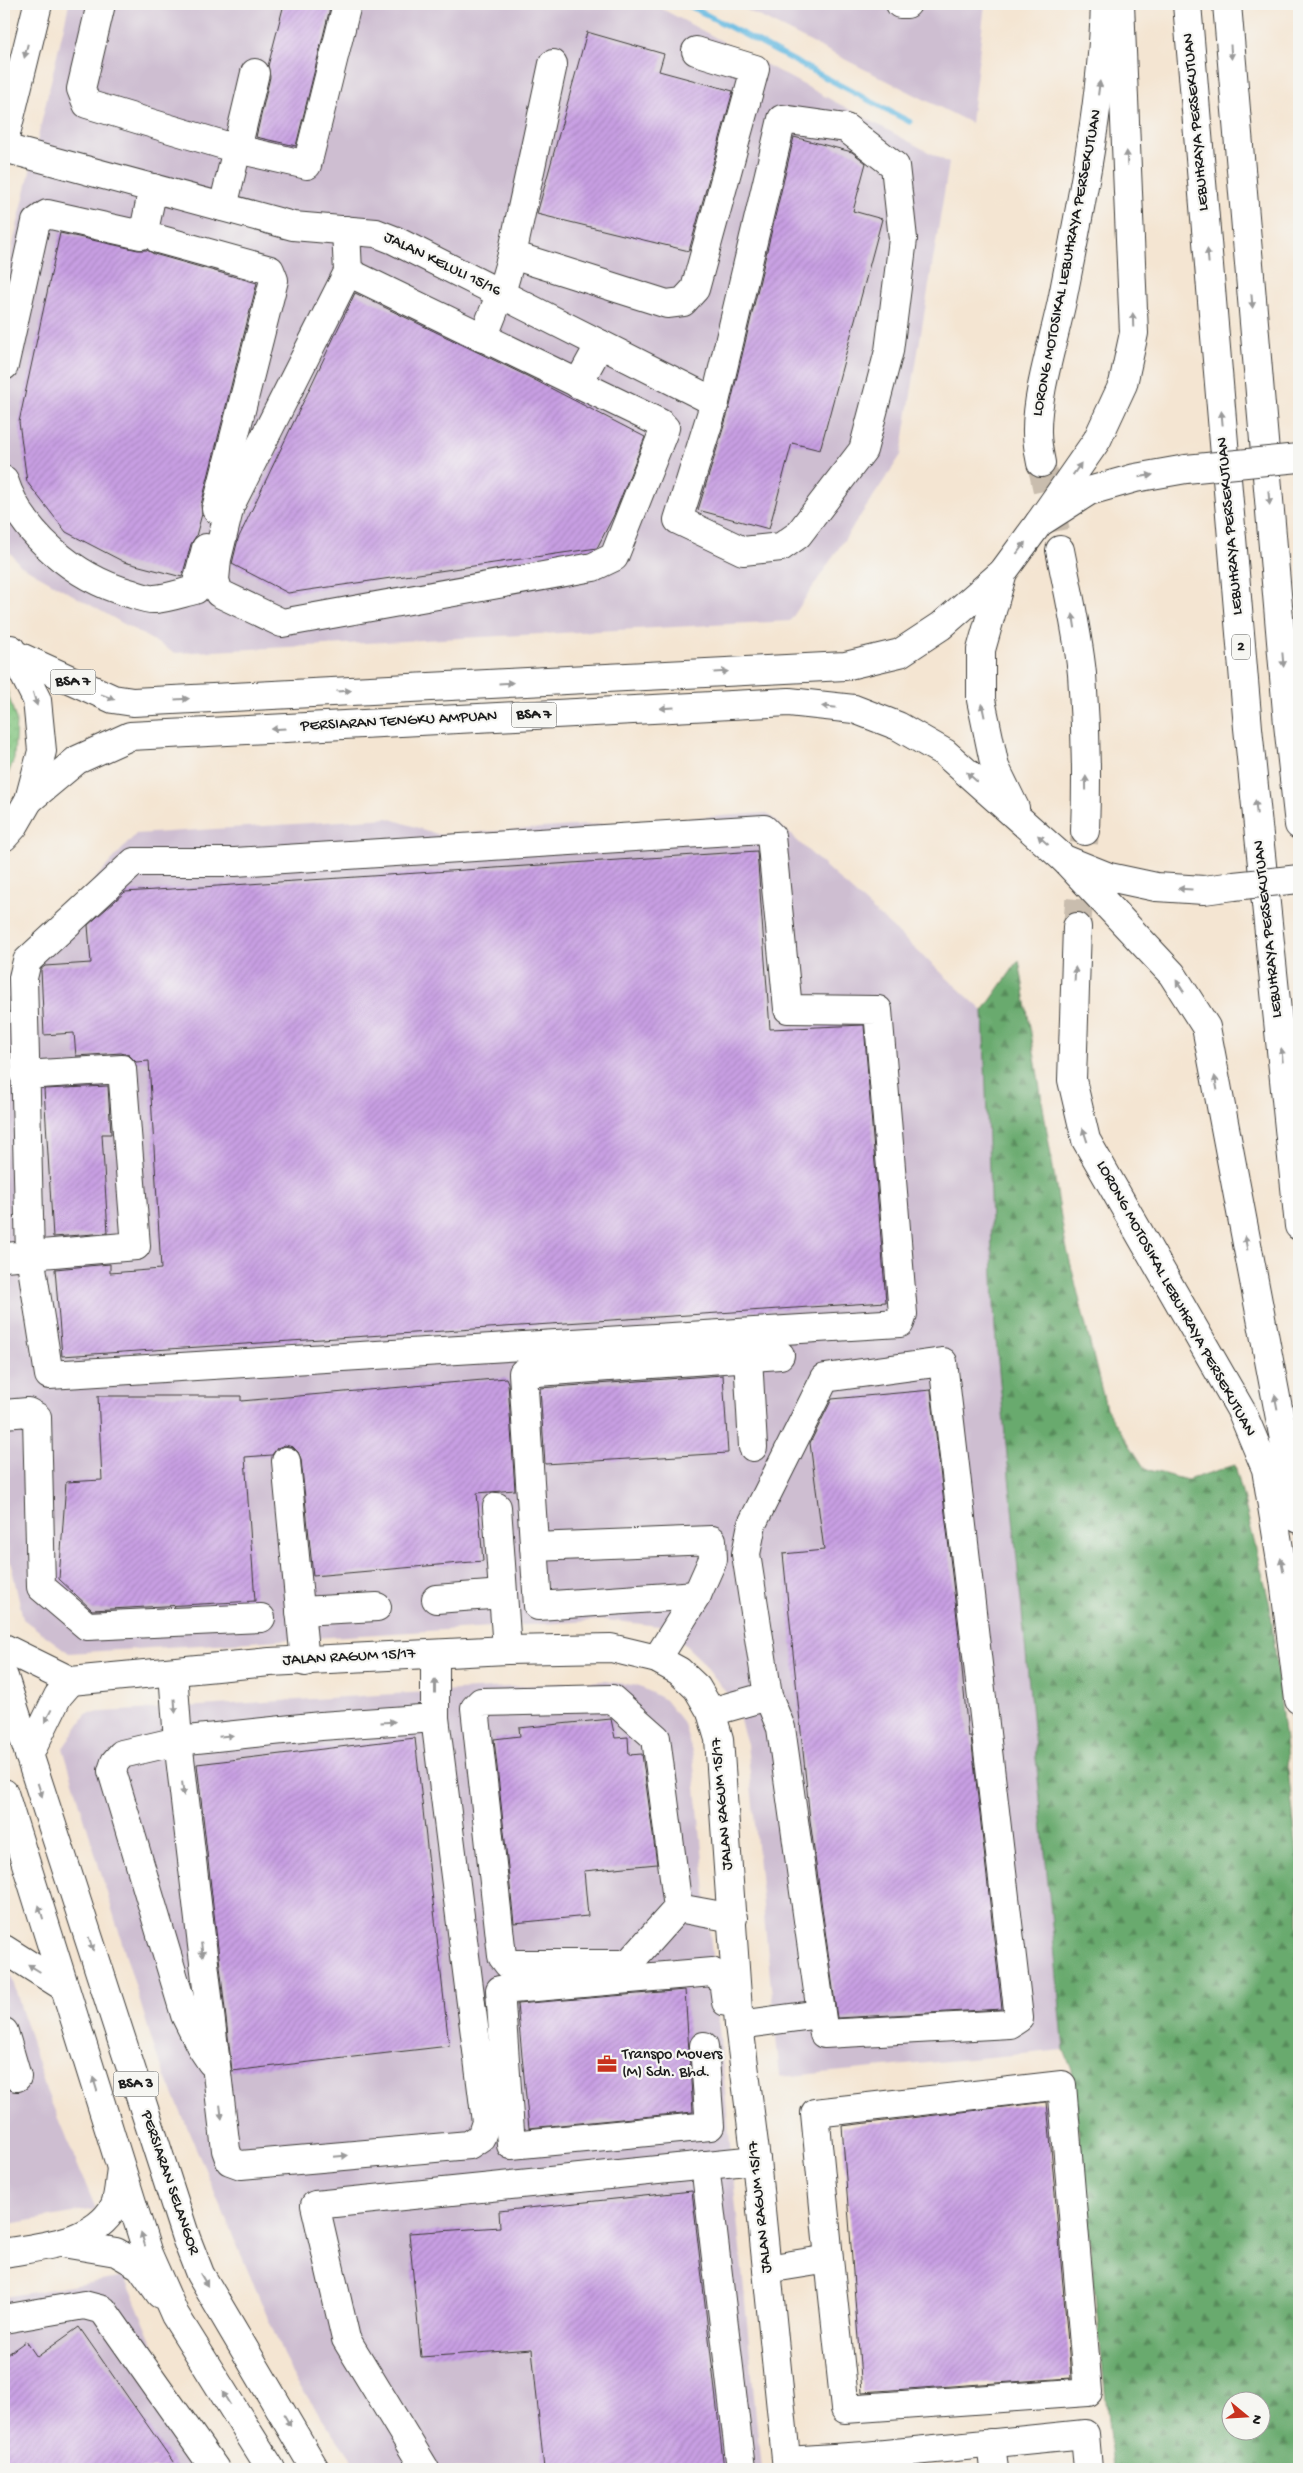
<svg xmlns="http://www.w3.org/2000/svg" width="1303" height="2473" viewBox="0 0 1303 2473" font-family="'Gochi Hand',sans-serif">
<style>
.industrial{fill:#cebed1}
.grass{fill:url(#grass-dots);stroke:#4f704e}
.forest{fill:url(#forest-firs);stroke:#426345;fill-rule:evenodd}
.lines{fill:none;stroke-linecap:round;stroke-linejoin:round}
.stream{stroke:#64b9e1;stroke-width:5.5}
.building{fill:url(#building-hatch)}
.minor-tunnel{stroke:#c9bdae;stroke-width:28;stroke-dasharray:28 14;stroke-linecap:butt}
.minor-casing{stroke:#3c3a37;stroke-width:30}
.major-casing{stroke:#3c3a37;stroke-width:30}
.highway-casing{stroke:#3c3a37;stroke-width:30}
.minor{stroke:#fff;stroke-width:28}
.major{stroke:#fff;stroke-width:28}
.highway{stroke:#fff;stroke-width:28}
.major-bridge-casing{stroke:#3c3a37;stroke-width:30;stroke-linecap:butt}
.major-bridge{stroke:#fff;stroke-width:28}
.oneway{fill:#999}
.labels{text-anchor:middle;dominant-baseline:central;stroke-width:4.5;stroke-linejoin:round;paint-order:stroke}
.shield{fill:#f6f6f2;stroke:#5d5d5c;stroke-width:1}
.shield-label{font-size:15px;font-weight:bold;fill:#1c1c1c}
.street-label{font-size:16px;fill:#1c1c1c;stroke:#f6f6f2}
.poi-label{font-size:16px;fill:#1c1c1c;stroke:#f6f6f2;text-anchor:start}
</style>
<defs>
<pattern id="grass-dots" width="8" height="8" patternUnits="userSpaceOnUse" patternTransform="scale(1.25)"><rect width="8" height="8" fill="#82c57f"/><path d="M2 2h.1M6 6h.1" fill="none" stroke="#70a96d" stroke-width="1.8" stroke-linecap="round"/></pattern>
<pattern id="forest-firs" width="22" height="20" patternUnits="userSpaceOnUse" patternTransform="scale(1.25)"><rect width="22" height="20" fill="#69aa6e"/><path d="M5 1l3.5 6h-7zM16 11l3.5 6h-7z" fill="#568a5a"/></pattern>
<pattern id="building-hatch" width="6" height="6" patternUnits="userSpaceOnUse" patternTransform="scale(1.25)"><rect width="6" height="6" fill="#c89fe3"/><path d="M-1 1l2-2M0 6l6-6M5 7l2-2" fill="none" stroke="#ab88c2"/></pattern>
</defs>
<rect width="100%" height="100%" fill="#f6f6f2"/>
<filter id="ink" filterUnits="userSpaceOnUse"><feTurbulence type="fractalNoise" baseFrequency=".02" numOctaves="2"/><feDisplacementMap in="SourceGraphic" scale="10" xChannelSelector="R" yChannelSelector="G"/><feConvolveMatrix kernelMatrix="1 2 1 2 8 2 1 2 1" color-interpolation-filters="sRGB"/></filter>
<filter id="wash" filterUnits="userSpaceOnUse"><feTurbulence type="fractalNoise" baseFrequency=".0096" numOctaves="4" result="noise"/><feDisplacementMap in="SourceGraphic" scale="20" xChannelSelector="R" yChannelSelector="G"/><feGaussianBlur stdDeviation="1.12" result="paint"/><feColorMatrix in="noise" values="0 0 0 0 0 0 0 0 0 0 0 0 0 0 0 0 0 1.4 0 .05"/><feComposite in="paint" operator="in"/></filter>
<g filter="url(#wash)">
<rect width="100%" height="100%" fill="#f4e5d2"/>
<g class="industrial">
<path d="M69,4H653L949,163L901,455L790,621L175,653L20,565L4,545V283Z"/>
<path d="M735,4H985L971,123Z"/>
<path d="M767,813L983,1011L995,1330L1064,2050L780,2077L747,1744L735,1704L702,1661L683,1643L659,1626L606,1620L69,1653L23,1619L4,1532V979L136,834L388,818L440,835Z"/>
<path d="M604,1681L639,1686L665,1700L684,1724L693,1756L761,2469H358L292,2375L155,2051L63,1748L87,1713Z"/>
<path d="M4,1952L46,2090L96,2209L4,2225Z"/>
<path d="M125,2277L190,2432L217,2469H4V2297Z"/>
</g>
<path class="grass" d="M4,680L16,720L14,759L4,784Z"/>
<path class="forest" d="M1019,960L1065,1241L1106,1408L1145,1469L1187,1480L1235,1465L1270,1605L1299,1869V2469H1113L1072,2070L1064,2050L995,1330L983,1011ZM1230,2400H1260V2430H1230Z"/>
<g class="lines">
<path class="stream" d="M686,4L910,122"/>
</g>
<g id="blocks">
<g class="building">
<path d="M284,4H331L296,146L256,137L270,77L268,66Z"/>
<path d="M587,32L664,54L659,71L733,91L689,251L537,214Z"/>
<path d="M794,137L852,152L866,163L853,211L882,219L820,450L792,443L769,529L698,510L730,406Z"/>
<path d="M60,233L138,250H147L154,254L257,283L201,505L202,514L196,536L191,544L182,577L124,562L66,532L27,482L19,422Z"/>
<path d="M355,293L527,376L645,437L614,515L597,548L288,593L232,564L238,539Z"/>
<path d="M757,851L770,1029L864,1025L886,1302L62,1356L55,1269L110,1264V1273L161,1269L149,1061L136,1062L129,1055L121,1053L76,1056L74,1033L44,1035L41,969L45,966L91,963L88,925L125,892Z"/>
<path d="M108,1086L111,1134H102L108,1233L53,1237L44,1089Z"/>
<path d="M723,1375L728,1453L545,1464L540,1388Z"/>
<path d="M506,1378L508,1383L515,1490L477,1493L483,1561L313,1576L301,1459L298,1452L293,1447L285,1445L277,1448L272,1455L245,1457L255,1601L92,1610L59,1579L66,1482L102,1480L98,1396H241V1401Z"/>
<path d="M931,1390L959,1636L968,1736H971L1002,2009L837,2018L810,1820L783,1554L824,1550L810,1443L832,1399Z"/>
<path d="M611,1719L615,1738L628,1737L629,1755L642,1754L657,1864L584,1871L588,1916L514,1923L494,1739L520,1736L519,1728Z"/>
<path d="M415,1738L449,2046L232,2071L197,1764Z"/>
<path d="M685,1990L693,2112L529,2128L517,2004Z"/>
<path d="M1047,2102L1071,2378L862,2392L842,2126Z"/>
<path d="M692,2191L724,2469H544L532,2349L421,2357L409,2233L500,2227L499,2211Z"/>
<path d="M79,2327L178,2469H4V2357L26,2341L37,2357Z"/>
</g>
</g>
</g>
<g filter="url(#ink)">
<use href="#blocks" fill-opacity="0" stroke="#3c3a37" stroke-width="1"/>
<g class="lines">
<g class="minor-tunnel">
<path d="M1041,463L1060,550"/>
<path d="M1077,927L1085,831"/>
</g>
<defs>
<g id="minor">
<path d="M101,4L81,89L87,104L237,149L223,207"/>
<path d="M900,4H907"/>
<path d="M553,64L512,255L667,304L683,302L695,289L755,69L696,51"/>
<path d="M255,73L237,149L307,165L347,4"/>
<path d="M782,119L846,128L895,166L903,239L889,351L863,450L798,535L781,547L743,551L678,520L715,402Z"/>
<path d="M4,148L293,226L376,233L394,240L715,402"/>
<path d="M346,230L348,272L230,506L217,559L215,580L219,593L282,623L593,567L614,557L665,428L660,423L348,272"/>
<path d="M158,239L270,270L274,280L216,509"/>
<path d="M483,338L501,293L512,255"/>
<path d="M4,366L36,222L47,214L141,235L144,231L153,188"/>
<path d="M578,384L600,344"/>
<path d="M1041,463C1039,453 1037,443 1037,433C1036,393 1055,337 1063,296C1082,199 1102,103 1105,4"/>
<path d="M4,480C21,533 75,578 129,593C136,595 147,600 155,599C168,598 182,593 195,590L206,548"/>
<path d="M1060,550C1068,591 1078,633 1082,674C1086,726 1087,779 1085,831"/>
<path d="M1077,927L1072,1080L1086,1140L1242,1412L1266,1469L1284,1580L1299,1700"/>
<path d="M4,1257L30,1255L23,978L27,961L134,862H235L764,829L771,836L788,1009L878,1010L903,1314L900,1323L49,1375L30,1255L136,1246L122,1069L24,1075"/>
<path d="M748,1357L753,1447"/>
<path d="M4,1414L28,1412L37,1417L41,1587L87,1626L261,1618"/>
<path d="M286,1461L305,1662"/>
<path d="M497,1507L507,1650"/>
<path d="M534,1547L712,1540L713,1559L697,1595L657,1659"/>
<path d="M697,1595L538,1606L523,1373L780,1355"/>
<path d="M436,1599L503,1594"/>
<path d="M300,1611L377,1607"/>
<path d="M4,1648L71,1681L270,1662L507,1650L611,1648L657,1659L679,1671L697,1688L711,1712L719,1739L739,2025L756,2160L787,2469"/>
<path d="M173,1672L178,1741L226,2150L230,2161L241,2165L469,2145L481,2137L486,2122L435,1718V1654"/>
<path d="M711,1712L768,1696L781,1728L824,2034L1010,2024L1019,2018L943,1362L825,1378L752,1524L746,1554L768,1696"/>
<path d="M29,1755L58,1696L71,1681"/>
<path d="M678,1908L628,1964H508L502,1956L475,1708L481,1702L612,1699L656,1738L678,1908L733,1918"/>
<path d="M4,1949L64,1987"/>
<path d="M739,2025L820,2014"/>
<path d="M4,2032L17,2077"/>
<path d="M704,2046L710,2126L511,2145L500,1990L712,1972L723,1980L726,2002L734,1998"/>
<path d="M211,2062L201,2047L185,2015L112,1771L115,1762L122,1754L178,1741L321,1726L435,1718"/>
<path d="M705,2165L741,2469"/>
<path d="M63,2243L116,2252L140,2266L160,2294"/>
<path d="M4,2253C40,2246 93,2244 114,2207C119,2197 119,2180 121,2169"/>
<path d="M767,2269L829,2259L815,2113L1062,2085L1088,2392L845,2409L829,2259"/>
<path d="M4,2319L84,2305L103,2310L215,2469"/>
<path d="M991,2443L994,2469"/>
<path d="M787,2461L865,2456L1085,2434L1088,2469"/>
<path d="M425,2469L346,2339L315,2205L756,2160"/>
</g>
<g id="major">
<path d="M4,142L38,4"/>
<path d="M16,655L113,699L133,702L845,666L900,653L941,626L1003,572"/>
<path d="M29,800L77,760L130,736L789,702L854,709L898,726L945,753L1064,859L1109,877L1156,887L1204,890L1234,886"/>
<path d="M1015,808L995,767L981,700V650L1003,572L1039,523L1089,491L1135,478L1186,469"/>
<path d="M4,837L14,826L29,800L42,751L37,700L11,649"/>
<path d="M4,1677L186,2238L200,2274L315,2469"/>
<path d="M4,1793L148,2254L175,2315L271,2469"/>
</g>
<g id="highway">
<path d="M1187,4L1248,728L1299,1226"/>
<path d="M1227,4L1288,724L1299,825"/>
<path d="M1039,523L1097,440L1123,384L1134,333L1120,4"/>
<path d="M1064,859L1172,974L1206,1027L1299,1519"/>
</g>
</defs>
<use href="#minor" class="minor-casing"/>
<use href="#major" class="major-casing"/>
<use href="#highway" class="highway-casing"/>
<use href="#minor" class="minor"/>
<use href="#major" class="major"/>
<use href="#highway" class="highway"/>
<defs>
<g id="major-bridge">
<path d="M1186,469L1299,458"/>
<path d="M1234,886L1299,879"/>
</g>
</defs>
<use href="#major-bridge" class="major-bridge-casing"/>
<use href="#major-bridge" class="major-bridge"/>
</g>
<defs><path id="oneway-solid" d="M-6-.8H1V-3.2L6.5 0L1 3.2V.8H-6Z" transform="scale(1.25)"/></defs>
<g class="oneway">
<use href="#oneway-solid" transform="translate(26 51) rotate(104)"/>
<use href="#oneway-solid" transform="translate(1231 52) rotate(86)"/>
<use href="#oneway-solid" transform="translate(1099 88) rotate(-83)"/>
<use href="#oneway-solid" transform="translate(1127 158) rotate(-92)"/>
<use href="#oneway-solid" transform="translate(1208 256) rotate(-95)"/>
<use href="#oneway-solid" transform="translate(1252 301) rotate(85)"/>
<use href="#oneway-solid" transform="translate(1133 320) rotate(-92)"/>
<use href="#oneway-solid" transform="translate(1222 418) rotate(-95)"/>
<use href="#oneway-solid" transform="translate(1077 469) rotate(-55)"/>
<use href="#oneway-solid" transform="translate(1146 476) rotate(-9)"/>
<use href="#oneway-solid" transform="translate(1269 498) rotate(85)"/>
<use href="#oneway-solid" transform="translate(1021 548) rotate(-53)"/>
<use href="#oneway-solid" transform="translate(1074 621) rotate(-99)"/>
<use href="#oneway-solid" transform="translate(1283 660) rotate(85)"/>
<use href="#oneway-solid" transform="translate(721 672) rotate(-3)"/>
<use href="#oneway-solid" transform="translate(506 683) rotate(-3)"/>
<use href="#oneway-solid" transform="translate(344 691) rotate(-3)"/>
<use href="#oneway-solid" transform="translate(108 697) rotate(21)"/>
<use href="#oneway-solid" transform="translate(35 699) rotate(73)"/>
<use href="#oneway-solid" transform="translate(182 699) rotate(-3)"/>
<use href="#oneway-solid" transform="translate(829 707) rotate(-174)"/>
<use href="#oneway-solid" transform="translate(667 708) rotate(177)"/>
<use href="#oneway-solid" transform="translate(983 710) rotate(-102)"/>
<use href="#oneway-solid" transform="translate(278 729) rotate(177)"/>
<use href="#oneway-solid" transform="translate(972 777) rotate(-138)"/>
<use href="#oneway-solid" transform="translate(1086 783) rotate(-91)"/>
<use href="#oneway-solid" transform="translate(1256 807) rotate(-96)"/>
<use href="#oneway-solid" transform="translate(1043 840) rotate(-138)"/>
<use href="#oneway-solid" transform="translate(1185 889) rotate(-177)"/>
<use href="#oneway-solid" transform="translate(1075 974) rotate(-87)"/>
<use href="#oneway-solid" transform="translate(1180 986) rotate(-123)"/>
<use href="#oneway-solid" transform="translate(1282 1055) rotate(-96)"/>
<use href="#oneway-solid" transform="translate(1216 1083) rotate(-101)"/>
<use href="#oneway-solid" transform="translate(1085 1135) rotate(-108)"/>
<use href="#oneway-solid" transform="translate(1246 1243) rotate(-101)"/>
<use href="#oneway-solid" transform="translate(1276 1402) rotate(-101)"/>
<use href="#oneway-solid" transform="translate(1282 1565) rotate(-100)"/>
<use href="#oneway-solid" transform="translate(435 1686) rotate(-90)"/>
<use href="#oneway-solid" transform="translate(175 1706) rotate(86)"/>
<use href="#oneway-solid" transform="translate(48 1716) rotate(118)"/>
<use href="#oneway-solid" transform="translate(388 1722) rotate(-4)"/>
<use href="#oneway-solid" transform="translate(226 1736) rotate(-6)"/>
<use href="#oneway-solid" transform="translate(183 1789) rotate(83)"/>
<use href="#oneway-solid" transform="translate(40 1790) rotate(72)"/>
<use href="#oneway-solid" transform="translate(41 1912) rotate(-107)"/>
<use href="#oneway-solid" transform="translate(91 1944) rotate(72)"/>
<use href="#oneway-solid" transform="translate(202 1950) rotate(83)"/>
<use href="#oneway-solid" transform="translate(34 1968) rotate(-148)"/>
<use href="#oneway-solid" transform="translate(95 2084) rotate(-107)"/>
<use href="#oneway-solid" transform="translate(221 2112) rotate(83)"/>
<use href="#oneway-solid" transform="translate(341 2156) rotate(-5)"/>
<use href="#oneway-solid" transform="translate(143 2239) rotate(-107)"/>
<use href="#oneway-solid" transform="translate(204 2280) rotate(60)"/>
<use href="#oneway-solid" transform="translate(226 2398) rotate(-121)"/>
<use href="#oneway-solid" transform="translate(287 2420) rotate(60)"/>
</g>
</g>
<defs>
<symbol id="office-bare" viewBox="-9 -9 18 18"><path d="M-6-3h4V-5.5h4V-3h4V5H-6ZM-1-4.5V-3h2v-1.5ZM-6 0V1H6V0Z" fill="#c8321e" stroke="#f6f6f2" stroke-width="2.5" paint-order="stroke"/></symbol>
</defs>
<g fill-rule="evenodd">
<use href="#office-bare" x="593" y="2050" width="28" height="28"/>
</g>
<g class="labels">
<g class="shield">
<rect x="1232" y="634.5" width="18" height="25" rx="4"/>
<rect x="50.5" y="669.5" width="45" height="25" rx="4"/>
<rect x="511.5" y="702.5" width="45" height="25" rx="4"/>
<rect x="113.5" y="2071.5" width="45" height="25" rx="4"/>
</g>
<g class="shield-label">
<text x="1241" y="647">2</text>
<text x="73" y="682">BSA 7</text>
<text x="534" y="715">BSA 7</text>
<text x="136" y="2084">BSA 3</text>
</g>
<g class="street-label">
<text transform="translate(1197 122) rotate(-95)">LEBUHRAYA PERSEKUTUAN</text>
<text transform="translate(1068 263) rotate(-79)">LORONG MOTOSIKAL LEBUHRAYA PERSEKUTUAN</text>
<text transform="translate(442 265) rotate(26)">JALAN KELULI 15/16</text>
<text transform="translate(1231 526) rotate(-95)">LEBUHRAYA PERSEKUTUAN</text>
<text transform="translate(399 722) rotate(-3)">PERSIARAN TENGKU AMPUAN</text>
<text transform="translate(1269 929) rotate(-96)">LEBUHRAYA PERSEKUTUAN</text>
<text transform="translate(1175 1299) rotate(61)">LORONG MOTOSIKAL LEBUHRAYA PERSEKUTUAN</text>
<text transform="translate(349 1658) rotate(-3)">JALAN RAGUM 15/17</text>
<text transform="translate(723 1804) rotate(-95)">JALAN RAGUM 15/17</text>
<text transform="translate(169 2183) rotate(71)">PERSIARAN SELANGOR</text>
<text transform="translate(761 2207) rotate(-96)">JALAN RAGUM 15/17</text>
</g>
<g class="poi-label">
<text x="622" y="2055">Transpo Movers<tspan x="622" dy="18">(M) Sdn. Bhd.</tspan></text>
</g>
</g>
<rect width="1303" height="2473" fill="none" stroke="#f6f6f2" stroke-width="20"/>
<g transform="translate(1246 2416) rotate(108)"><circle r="24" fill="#f6f6f2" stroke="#9f9f9c"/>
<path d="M0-4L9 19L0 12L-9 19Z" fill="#c8321e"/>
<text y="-8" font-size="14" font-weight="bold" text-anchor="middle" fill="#1c1c1c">N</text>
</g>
</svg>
